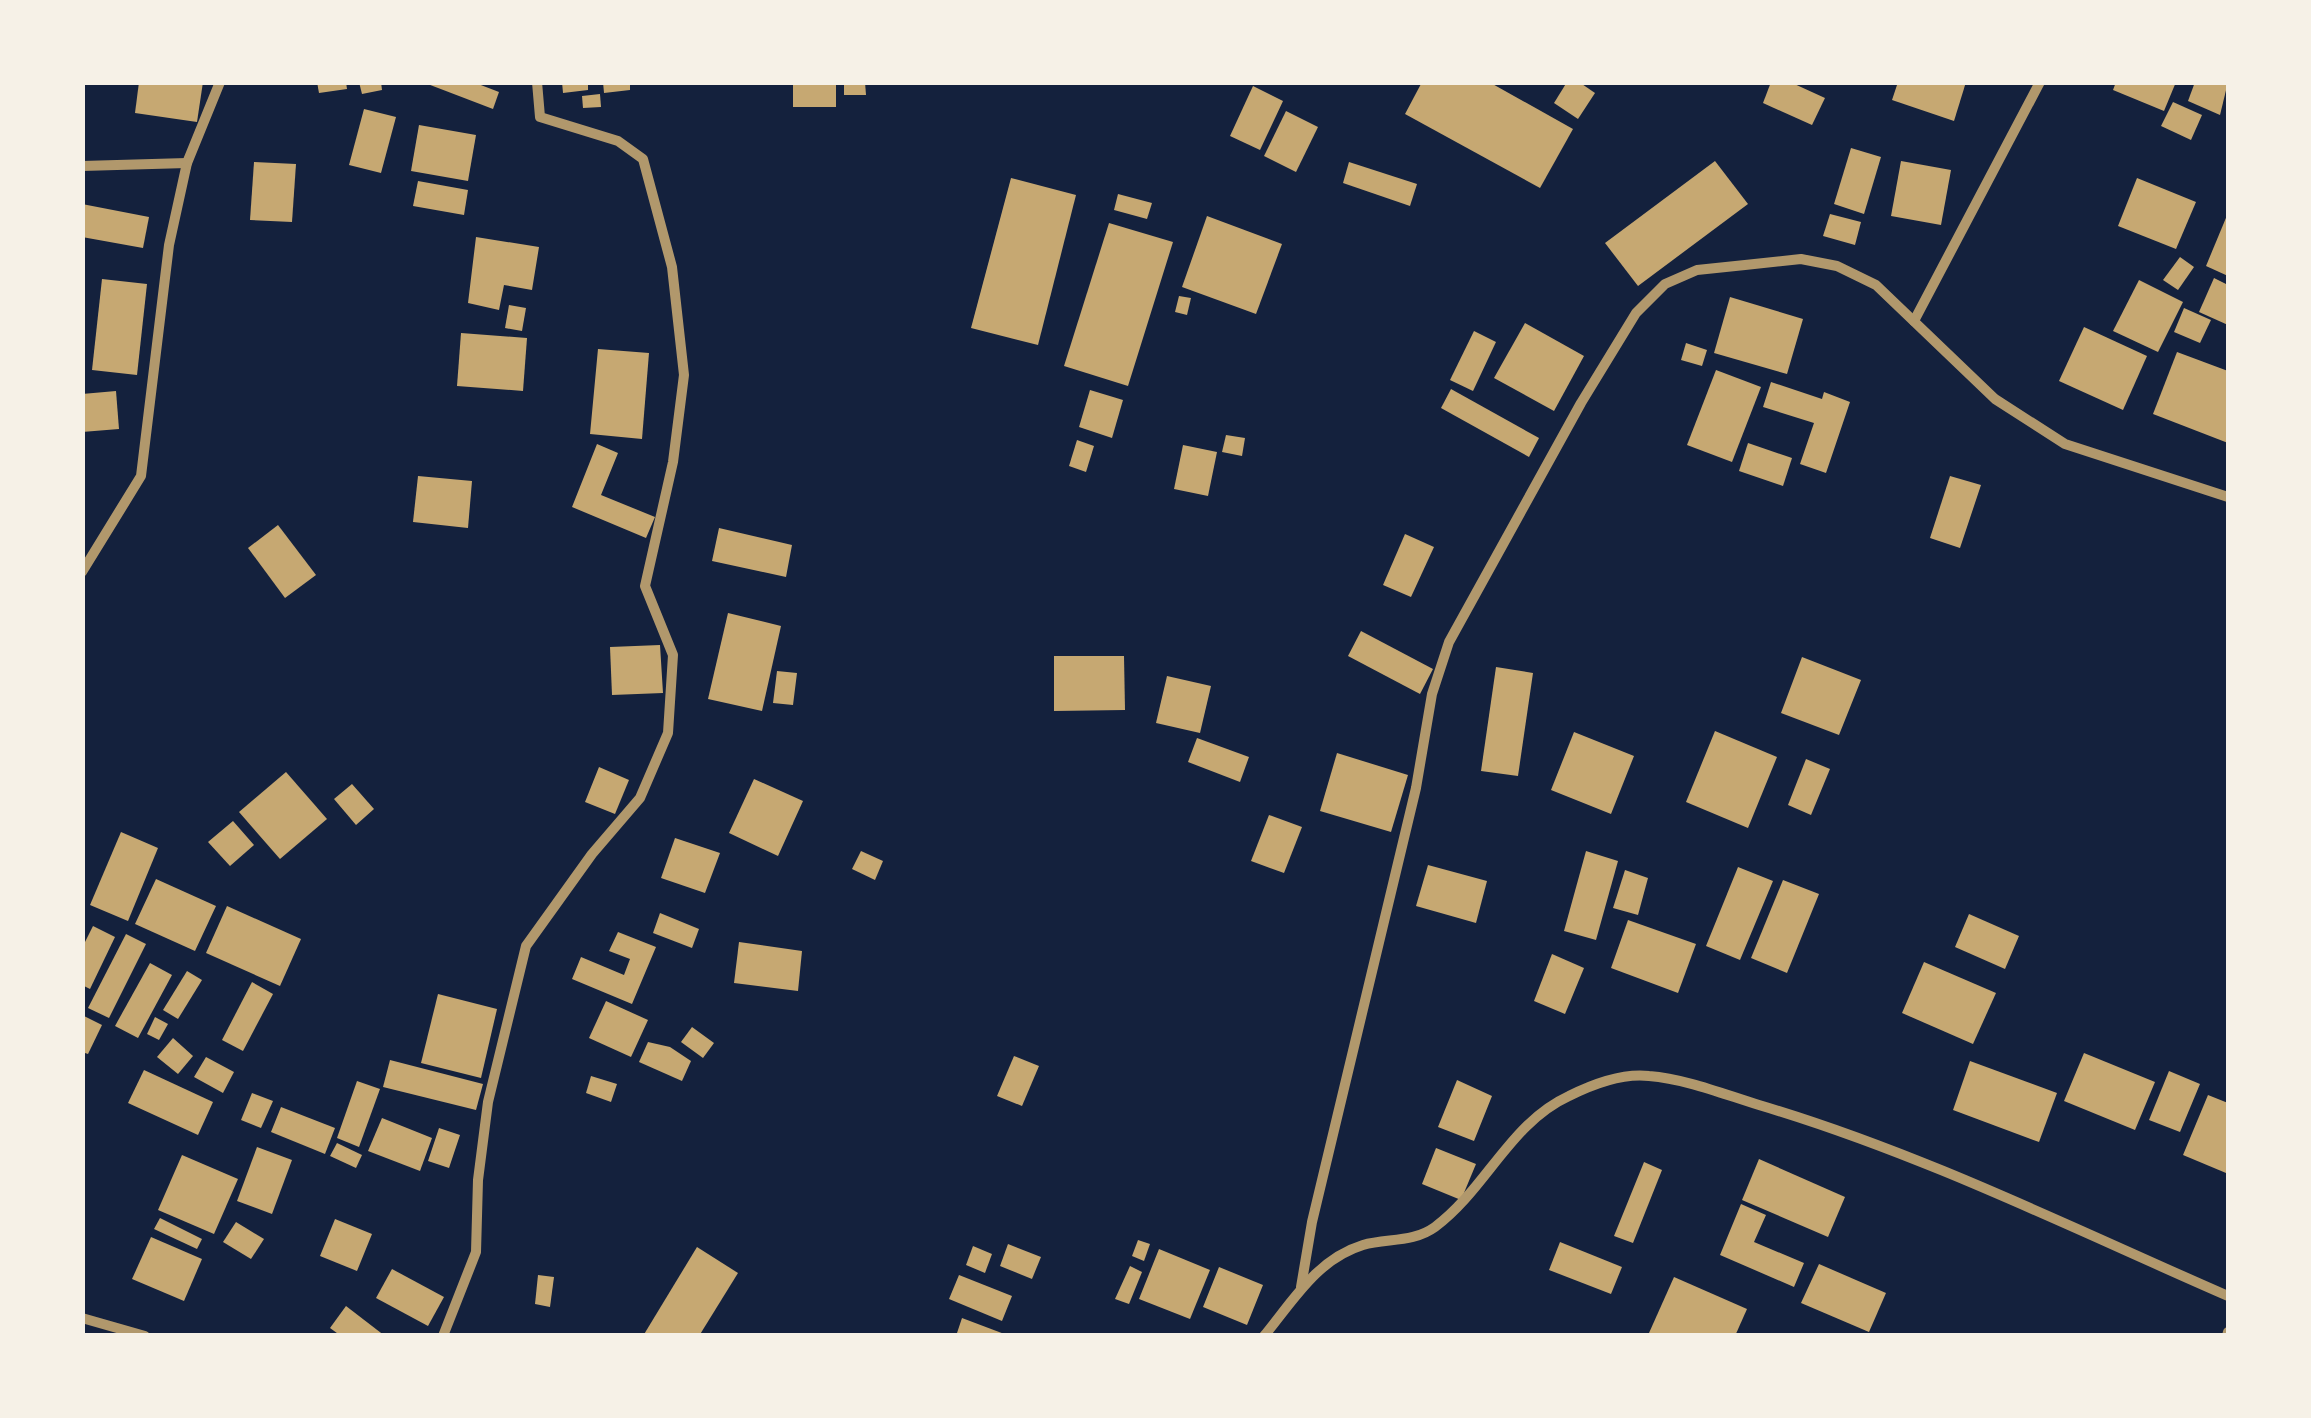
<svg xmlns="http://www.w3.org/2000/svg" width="2311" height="1418" viewBox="0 0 2311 1418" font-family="Commissioner,sans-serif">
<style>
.building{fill:#c6a872}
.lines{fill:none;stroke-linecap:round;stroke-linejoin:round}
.minor{stroke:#b1986c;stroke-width:10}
</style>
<rect width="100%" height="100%" fill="#14213d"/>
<g class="building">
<path d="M139,82H203L197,122L135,113Z"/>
<path d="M317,82H346L347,89L319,93Z"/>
<path d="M359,82H381L382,90L362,94Z"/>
<path d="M473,82L499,92L493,109L425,83Z"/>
<path d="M562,82H588V90L563,93Z"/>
<path d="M603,82H630V90L604,93Z"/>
<rect x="793" y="82" width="43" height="25"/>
<path d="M844,82H865L866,95H844Z"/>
<path d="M1422,82H1489L1573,129L1540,188L1405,114Z"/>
<path d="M1567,82H1579L1595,93L1578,119L1554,103Z"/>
<path d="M1771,82H1790L1825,98L1812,125L1763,103Z"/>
<path d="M1898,82H1966L1954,121L1892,100Z"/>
<path d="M2116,82H2176L2164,111L2113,90Z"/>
<path d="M2195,82H2228L2220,115L2188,101Z"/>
<path d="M1253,86L1283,101L1260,150L1230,136Z"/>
<path d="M600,94L601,107L583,108L582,96Z"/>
<path d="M2173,102L2202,115L2191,140L2161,126Z"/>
<path d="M364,109L396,117L381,173L349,165Z"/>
<path d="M1286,111L1318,127L1296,172L1264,156Z"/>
<path d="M419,125L476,135L468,181L411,171Z"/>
<path d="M1851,148L1881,157L1864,214L1834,204Z"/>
<path d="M1715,161L1748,204L1638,286L1605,243Z"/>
<path d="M1901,161L1951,170L1941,225L1891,216Z"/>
<path d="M254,162L296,164L292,222L250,220Z"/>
<path d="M1349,162L1417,184L1410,206L1343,183Z"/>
<path d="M1011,178L1076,195L1038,345L971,328Z"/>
<path d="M2137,178L2196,202L2176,249L2118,226Z"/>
<path d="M418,181L468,190L464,215L413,206Z"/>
<path d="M1118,194L1152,203L1147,219L1114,210Z"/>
<path d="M82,204L149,217L143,248L82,237Z"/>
<path d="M2228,213V276L2206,266Z"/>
<path d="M1830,214L1861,222L1855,245L1823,236Z"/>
<path d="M1207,216L1282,244L1256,314L1182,287Z"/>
<path d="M1109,223L1173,242L1128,386L1064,366Z"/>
<path d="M476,237L539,247L532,290L504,285L499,310L468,303Z"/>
<path d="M2180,257L2194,267L2178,290L2163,280Z"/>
<path d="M2214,278L2228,285V325L2199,312Z"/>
<path d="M102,279L147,284L137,375L92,370Z"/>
<path d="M2139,280L2183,302L2158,352L2113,331Z"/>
<path d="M1179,296L1191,298L1187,315L1175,312Z"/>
<path d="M1730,297L1803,319L1787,374L1714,353Z"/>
<path d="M509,305L526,308L522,331L505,328Z"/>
<path d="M2184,308L2211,320L2200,343L2174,332Z"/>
<path d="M1525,323L1584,356L1554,411L1494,378Z"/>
<path d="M2084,327L2147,356L2123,410L2059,381Z"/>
<path d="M1474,331L1496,342L1473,391L1450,380Z"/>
<path d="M461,333L527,338L523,391L457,386Z"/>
<path d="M1686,343L1707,350L1702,366L1681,360Z"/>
<path d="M598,349L649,353L642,439L590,434Z"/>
<path d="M2177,352L2228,371V443L2153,414Z"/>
<path d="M1716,370L1761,387L1732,462L1687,445Z"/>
<path d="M1771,382L1822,399L1824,392L1850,402L1826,473L1800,464L1814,423L1763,407Z"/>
<path d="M1451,389L1539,438L1529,457L1441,408Z"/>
<path d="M1090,390L1123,400L1112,438L1079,427Z"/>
<path d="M116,391L119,429L82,432V394Z"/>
<path d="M1226,435L1245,438L1242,456L1222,452Z"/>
<path d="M1077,440L1094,446L1086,472L1069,466Z"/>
<path d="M1748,443L1792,458L1783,486L1739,471Z"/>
<path d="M597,444L618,453L601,495L655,517L646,538L572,507Z"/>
<path d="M1183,445L1217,452L1208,496L1174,489Z"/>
<path d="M418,476L472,481L468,528L413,522Z"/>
<path d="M1950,476L1981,485L1960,548L1930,538Z"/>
<path d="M278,525L316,575L285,598L248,548Z"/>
<path d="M719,528L792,545L786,577L712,561Z"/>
<path d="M1405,534L1434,547L1411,597L1383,585Z"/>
<path d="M728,613L781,626L762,711L708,699Z"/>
<path d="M1361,631L1433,669L1420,694L1348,656Z"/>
<path d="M660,645L663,693L612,695L610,647Z"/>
<path d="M1054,656H1124L1125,710L1054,711Z"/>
<path d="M1802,657L1861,680L1839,735L1781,713Z"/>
<path d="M1496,667L1533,673L1518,776L1481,771Z"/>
<path d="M777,671L797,673L793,705L773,703Z"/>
<path d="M1167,676L1211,686L1200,733L1156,723Z"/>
<path d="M1715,731L1777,757L1748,828L1686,802Z"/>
<path d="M1574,732L1634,756L1611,814L1551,790Z"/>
<path d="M1197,738L1249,757L1240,782L1188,762Z"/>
<path d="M1337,753L1408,775L1391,832L1320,811Z"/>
<path d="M1806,759L1830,769L1811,815L1788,805Z"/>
<path d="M599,767L629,780L615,814L585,802Z"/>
<path d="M286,772L327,819L280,859L239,812Z"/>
<path d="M754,779L803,801L778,856L729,833Z"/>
<path d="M352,784L374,809L356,825L334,799Z"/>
<path d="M1269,815L1302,827L1284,873L1251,861Z"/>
<path d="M233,821L254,845L230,866L208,842Z"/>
<path d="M121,832L158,848L128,921L90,905Z"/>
<path d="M675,838L720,853L705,893L661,878Z"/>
<path d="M861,851L883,861L875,880L852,869Z"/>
<path d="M1586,851L1618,861L1596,940L1564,931Z"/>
<path d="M1428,865L1487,881L1476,923L1416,906Z"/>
<path d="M1738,867L1773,881L1740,960L1706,946Z"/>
<path d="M1625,870L1648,878L1638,915L1613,908Z"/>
<path d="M156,879L216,906L195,951L135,924Z"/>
<path d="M1783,880L1819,894L1787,973L1751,958Z"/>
<path d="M227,906L301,939L280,986L206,953Z"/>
<path d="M660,913L699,929L692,948L653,933Z"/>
<path d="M1969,914L2019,936L2005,969L1955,947Z"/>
<path d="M1628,920L1696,944L1678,993L1611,968Z"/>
<path d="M93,926L115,937L90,989L82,985V948Z"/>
<path d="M618,932L656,947L632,1004L572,979L581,957L624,975L630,959L609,951Z"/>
<path d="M126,934L146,944L109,1018L88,1008Z"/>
<path d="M739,942L802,951L798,991L734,983Z"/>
<path d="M1552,954L1584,968L1565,1014L1534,1001Z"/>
<path d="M1924,962L1996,993L1973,1044L1902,1013Z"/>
<path d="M150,963L172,975L138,1038L115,1026Z"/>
<path d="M187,971L202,980L178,1019L163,1010Z"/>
<path d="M252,982L273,994L243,1051L222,1040Z"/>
<path d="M438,994L497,1009L481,1078L421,1063Z"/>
<path d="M606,1001L648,1020L631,1057L589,1038Z"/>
<path d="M82,1015L102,1025L88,1054L82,1052Z"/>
<path d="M155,1017L168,1024L159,1040L147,1034Z"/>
<path d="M692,1027L714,1043L703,1058L681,1042Z"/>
<path d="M173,1038L193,1056L178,1074L157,1057Z"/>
<path d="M648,1042L670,1047L691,1061L682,1081L639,1062Z"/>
<path d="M2084,1053L2155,1082L2135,1130L2064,1101Z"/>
<path d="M1014,1056L1039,1066L1022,1106L997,1096Z"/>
<path d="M206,1057L234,1072L223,1093L194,1077Z"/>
<path d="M390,1060L483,1084L476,1110L383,1087Z"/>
<path d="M1970,1061L2057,1093L2039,1142L1953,1110Z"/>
<path d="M144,1070L213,1102L198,1135L128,1103Z"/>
<path d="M2169,1071L2200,1084L2180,1132L2149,1120Z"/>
<path d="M591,1076L617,1084L611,1102L586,1093Z"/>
<path d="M1457,1080L1492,1096L1474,1141L1438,1127Z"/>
<path d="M357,1081L380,1089L359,1147L337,1138Z"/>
<path d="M252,1093L273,1101L261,1128L241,1120Z"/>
<path d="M2208,1095L2228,1103L2226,1173L2183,1155Z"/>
<path d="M281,1107L335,1128L325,1154L271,1132Z"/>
<path d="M382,1118L432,1138L420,1171L368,1151Z"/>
<path d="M439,1128L460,1135L449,1168L428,1161Z"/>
<path d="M337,1143L362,1155L356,1168L330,1156Z"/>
<path d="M257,1147L292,1160L272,1214L237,1201Z"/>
<path d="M1436,1148L1476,1164L1461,1200L1422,1184Z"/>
<path d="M182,1155L238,1179L214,1234L158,1210Z"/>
<path d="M1759,1159L1845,1197L1828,1237L1742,1200Z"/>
<path d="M1644,1162L1662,1170L1633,1243L1614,1236Z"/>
<path d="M1741,1204L1766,1215L1754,1242L1804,1263L1794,1287L1720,1255Z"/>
<path d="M160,1218L202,1239L197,1249L154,1229Z"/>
<path d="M335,1219L372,1234L357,1271L320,1256Z"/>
<path d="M236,1222L264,1239L251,1259L223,1242Z"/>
<path d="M151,1237L202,1259L184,1301L132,1279Z"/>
<path d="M1138,1240L1150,1244L1144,1261L1132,1256Z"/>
<path d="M1560,1242L1622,1267L1611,1294L1549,1270Z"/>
<path d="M1008,1244L1041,1257L1032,1279L1000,1266Z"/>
<path d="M973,1246L992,1254L985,1273L966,1265Z"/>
<path d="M697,1247L738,1273L699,1336H643Z"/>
<path d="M1159,1249L1210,1270L1190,1319L1139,1299Z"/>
<path d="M1819,1264L1886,1293L1869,1332L1801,1303Z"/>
<path d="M1130,1266L1142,1272L1129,1304L1115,1299Z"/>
<path d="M1219,1267L1263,1285L1247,1325L1203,1307Z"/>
<path d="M392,1269L444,1297L428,1326L376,1298Z"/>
<path d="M538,1275L554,1277L550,1307L535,1304Z"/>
<path d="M959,1275L1012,1296L1002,1321L949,1299Z"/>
<path d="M1674,1277L1747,1309L1735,1336L1649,1333Z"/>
<path d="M346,1306L385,1336H341L330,1328Z"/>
<path d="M962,1318L1007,1335V1336H956Z"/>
</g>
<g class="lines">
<g class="minor">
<path d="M82,166L187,163"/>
<path d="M1914,321L2040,82"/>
<path d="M82,572L141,476L169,245L187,163L220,82"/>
<path d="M1301,1287L1312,1222L1416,788L1432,694L1449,642L1581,403L1636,313L1665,284L1697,270L1745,265L1801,259L1837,266L1876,285L1995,399L2065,444L2228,497"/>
<path d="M82,1318L145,1336"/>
<path d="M443,1336L476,1252L478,1180L488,1102L526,946L592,854L640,798L668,733L673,655L645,586L673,462L684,375L672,267L643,159L618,141L540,117L537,82"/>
<path d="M1264,1336C1293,1301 1317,1259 1363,1245C1387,1238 1413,1243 1435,1227C1486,1189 1510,1123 1569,1096C1593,1084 1623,1073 1649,1076C1686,1079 1723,1094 1759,1105C1921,1153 2074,1229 2228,1296"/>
<path d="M2227,1336L2228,1332"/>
</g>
</g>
<rect width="2311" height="1418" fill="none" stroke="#f6f1e7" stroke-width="170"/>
</svg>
